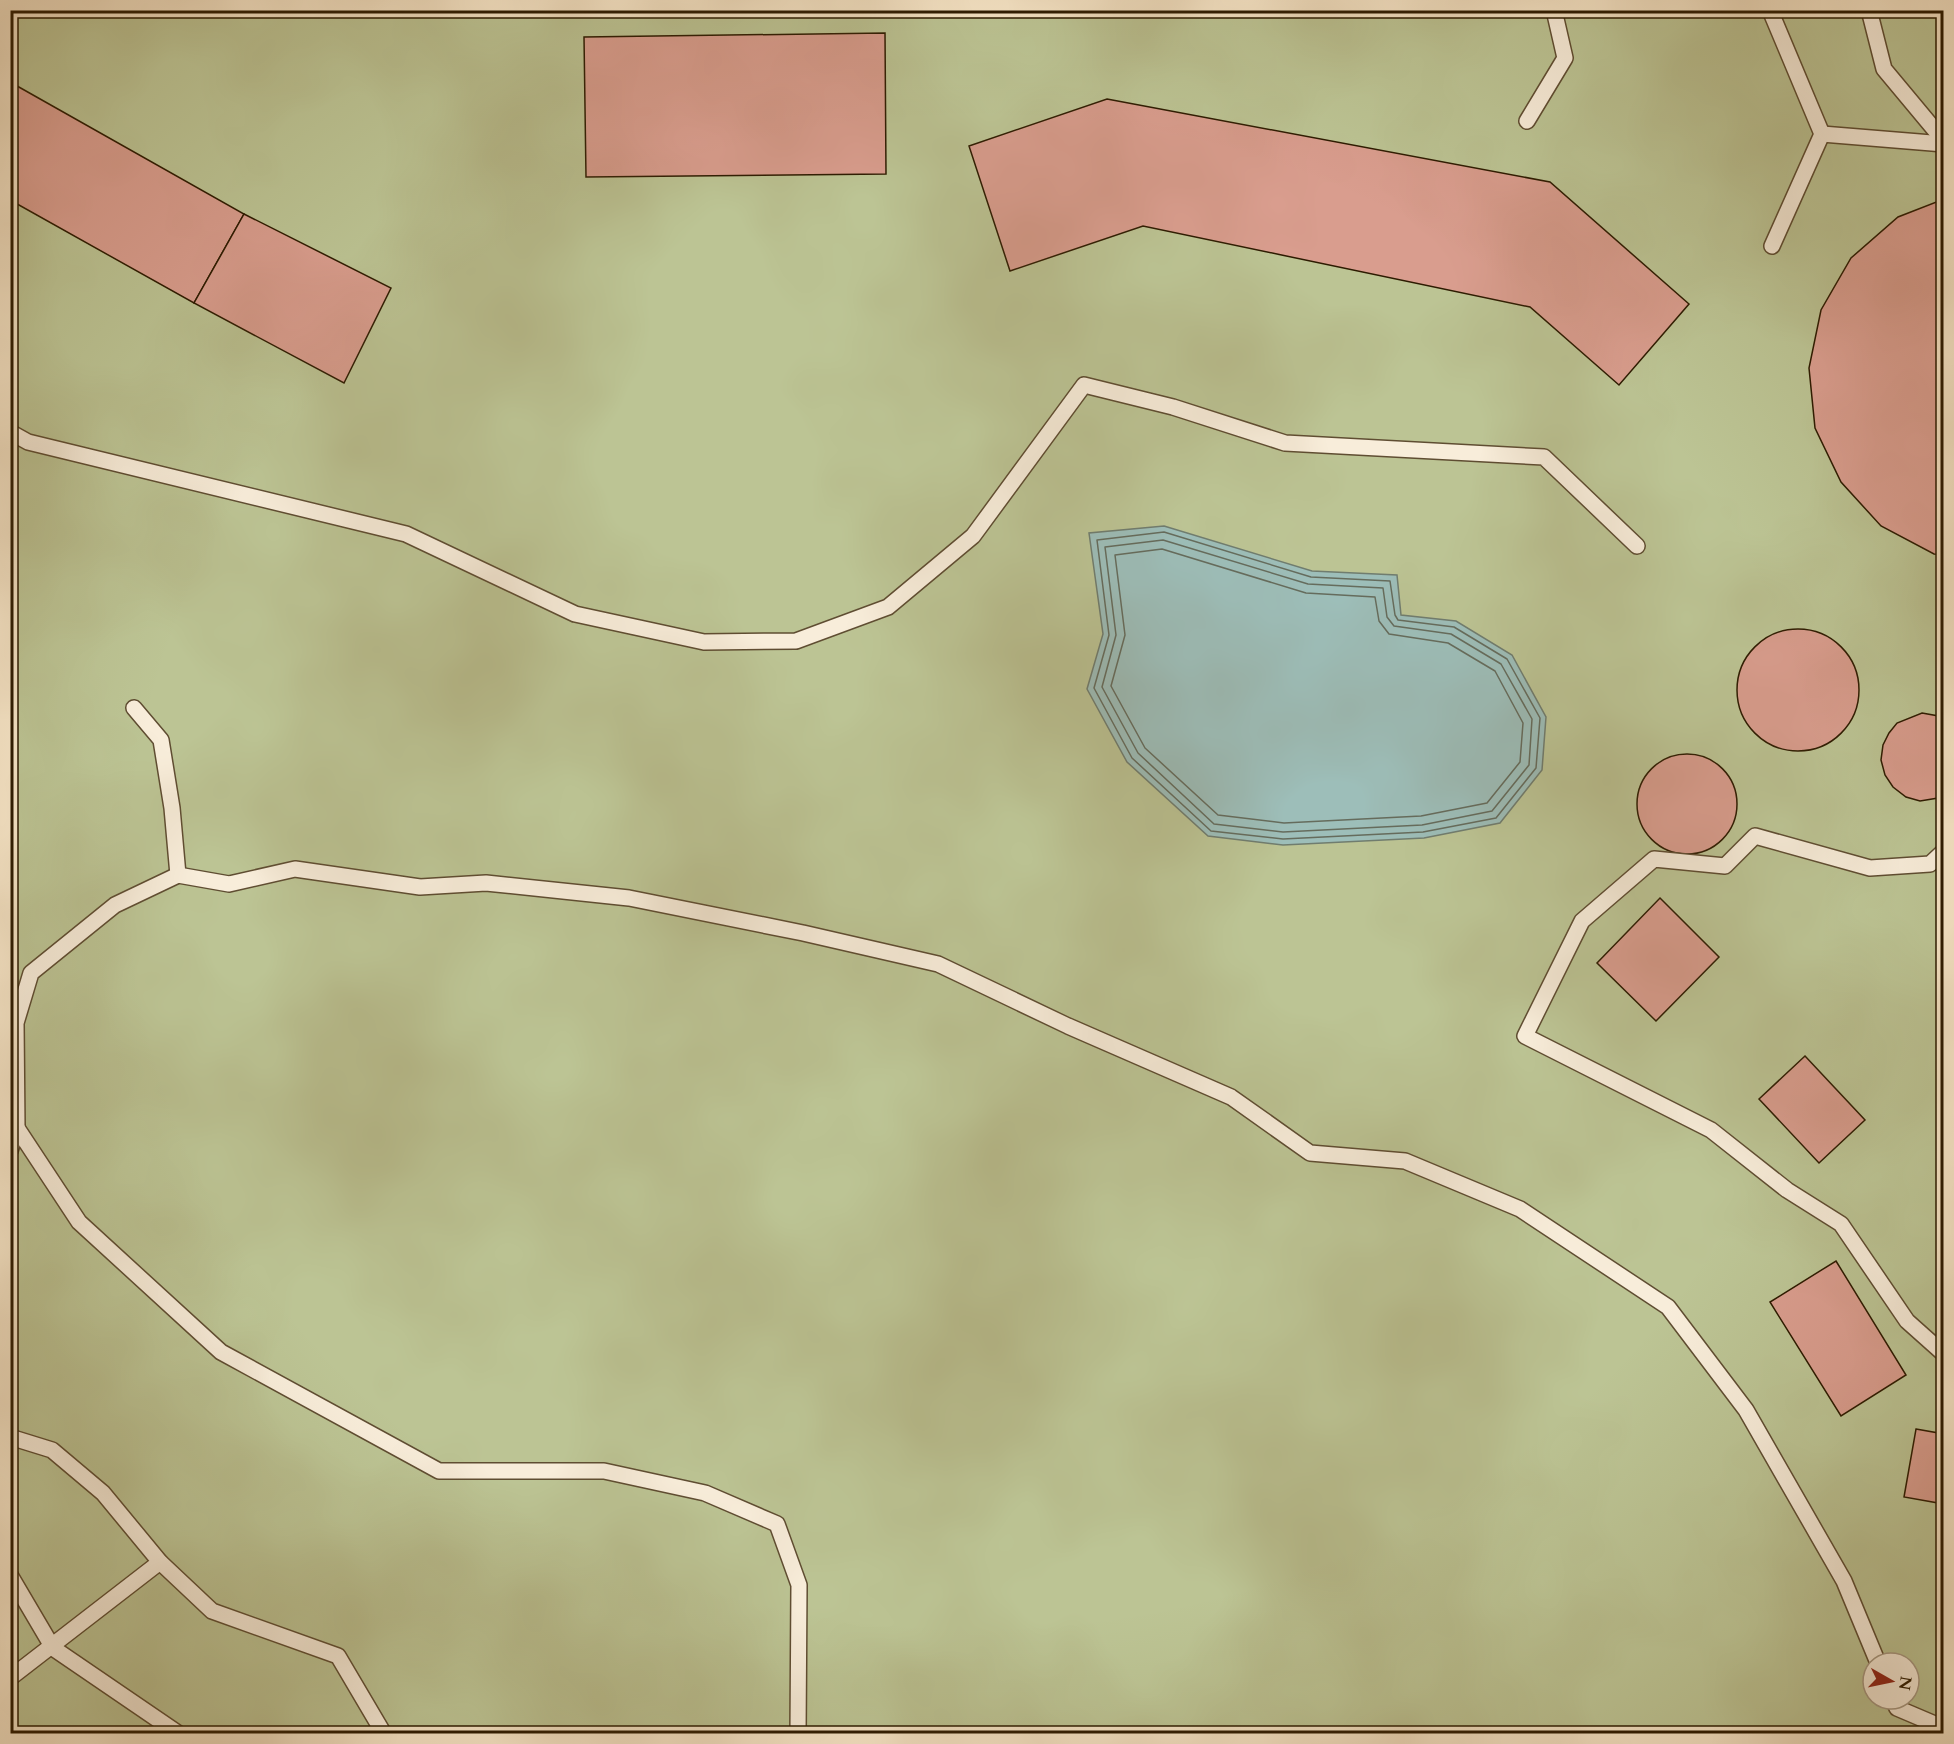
<svg xmlns="http://www.w3.org/2000/svg" width="1954" height="1744" viewBox="0 0 1954 1744" font-family="Cardo,serif">
<style>
.green{fill:#bcc494;stroke:#74704a;stroke-width:1.5;fill-rule:evenodd}
.water{fill:#9dbeb9;stroke:#707d6f;stroke-width:1.5}
.lines{fill:none;stroke-linecap:round;stroke-linejoin:round}
.shore{stroke:#656c5d;stroke-width:1.5}
.building{fill:#d99d8e;stroke:#2d1b01;stroke-width:1.5}
.service-casing{stroke:#5f4d32;stroke-width:18}
.service{stroke:#f8edda;stroke-width:15}
</style>
<rect width="100%" height="100%" fill="#f5e4c6"/>
<filter id="stains"><feTurbulence type="fractalNoise" baseFrequency=".00333" numOctaves="4"/><feColorMatrix values="0 0 0 0 .2 0 0 0 0 .09 0 0 0 0 .02 0 0 0 .5 -.17"/></filter>
<radialGradient id="worn" r=".72"><stop offset=".6" stop-color="#630" stop-opacity="0"/><stop offset="1" stop-color="#630" stop-opacity=".3"/></radialGradient>
<path class="green" d="M11,11H1943V1733H11ZM1873,1663H1909V1699H1873Z"/>
<path class="water" d="M1164,526L1312,571L1397,575L1401,615L1456,621L1512,655L1546,717L1542,770L1500,823L1424,838L1283,845L1208,836L1127,762L1087,689L1103,634L1089,533Z"/>
<g class="lines">
<g class="shore">
<path d="M1164,532L1311,577L1390,581L1395,615L1398,620L1454,627L1507,659L1540,718L1536,768L1496,818L1423,832L1283,839L1211,831L1132,758L1094,688L1109,635L1097,540Z"/>
<path d="M1163,540L1308,584L1383,588L1387,617L1394,626L1451,634L1501,664L1532,719L1529,765L1492,811L1422,825L1283,832L1214,824L1138,753L1102,687L1116,635L1105,547Z"/>
<path d="M1162,549L1306,593L1375,597L1379,621L1389,634L1448,643L1495,671L1523,723L1520,762L1487,803L1421,816L1284,823L1218,815L1145,748L1111,686L1125,635L1115,555Z"/>
</g>
</g>
<g class="building">
<path d="M885,33L886,174L586,177L584,37Z"/>
<path d="M10,82L244,214L194,303L10,200Z"/>
<path d="M1107,99L1550,182L1689,304L1619,385L1530,307L1143,226L1010,271L969,146Z"/>
<path d="M1944,199V555L1934,554L1881,526L1841,482L1815,428L1809,368L1821,310L1851,258L1898,217Z"/>
<path d="M244,214L391,288L344,383L194,303Z"/>
<circle cx="1798" cy="690" r="61"/>
<path d="M1922,713L1944,717V797L1920,801L1906,797L1893,787L1885,775L1881,760L1883,745L1889,733L1897,723Z"/>
<circle cx="1687" cy="804" r="50"/>
<path d="M1660,898L1719,957L1656,1021L1597,963Z"/>
<path d="M1805,1056L1865,1120L1819,1163L1759,1099Z"/>
<path d="M1836,1261L1906,1375L1841,1416L1770,1302Z"/>
<path d="M1916,1429L1944,1434V1504L1904,1497Z"/>
</g>
<g class="lines">
<defs>
<g id="service">
<path d="M1770,10L1822,134L1772,246"/>
<path d="M1869,10L1884,69L1944,141"/>
<path d="M1527,121L1565,58L1554,10"/>
<path d="M1822,134L1944,144"/>
<path d="M10,432L28,442L406,534L575,614L704,642L796,641L888,607L973,536L1084,385L1173,407L1285,443L1544,457L1637,546"/>
<path d="M134,708L161,740L172,808L178,875"/>
<path d="M1944,851L1930,864L1870,868L1755,836L1725,866L1654,859L1582,921L1525,1036L1711,1130L1787,1190L1841,1224L1907,1321L1944,1354"/>
<path d="M10,1123L17,1128L16,1023L31,973L115,905L178,875L229,884L295,869L420,887L486,883L629,898L803,933L938,964L1068,1026L1231,1097L1310,1153L1405,1161L1520,1209L1668,1307L1746,1410L1844,1581L1878,1663"/>
<path d="M17,1128L79,1222L221,1352L439,1471H604L705,1493L777,1524L799,1585L798,1734"/>
<path d="M10,1151L17,1128"/>
<path d="M10,1437L52,1450L103,1493L160,1562L212,1611L338,1656L384,1734"/>
<path d="M10,1575L53,1648L179,1734"/>
<path d="M10,1678L160,1562"/>
<path d="M1893,1699L1897,1708L1944,1728"/>
</g>
</defs>
<use href="#service" class="service-casing"/>
<use href="#service" class="service"/>
</g>
<rect width="1954" height="1744" fill="none" stroke="#f5e4c6" stroke-width="36"/>
<rect x="12" y="12" width="1930" height="1720" fill="none" stroke="#2d1b01" stroke-width="3"/>
<rect x="18" y="18" width="1918" height="1708" fill="none" stroke="#2d1b01" stroke-width="1.5"/>
<g transform="translate(1891 1681) rotate(99)"><circle r="28" fill="#f8edda" stroke="#a79983" stroke-width="1.5"/>
<path d="M0-4.5L10 22L0 15L-10 22Z" fill="#8f2418"/>
<text y="-9" font-size="16" font-weight="bold" text-anchor="middle" fill="#2d1b01">N</text>
</g>
<rect width="100%" height="100%" filter="url(#stains)"/>
<rect width="100%" height="100%" fill="url(#worn)"/>
</svg>
